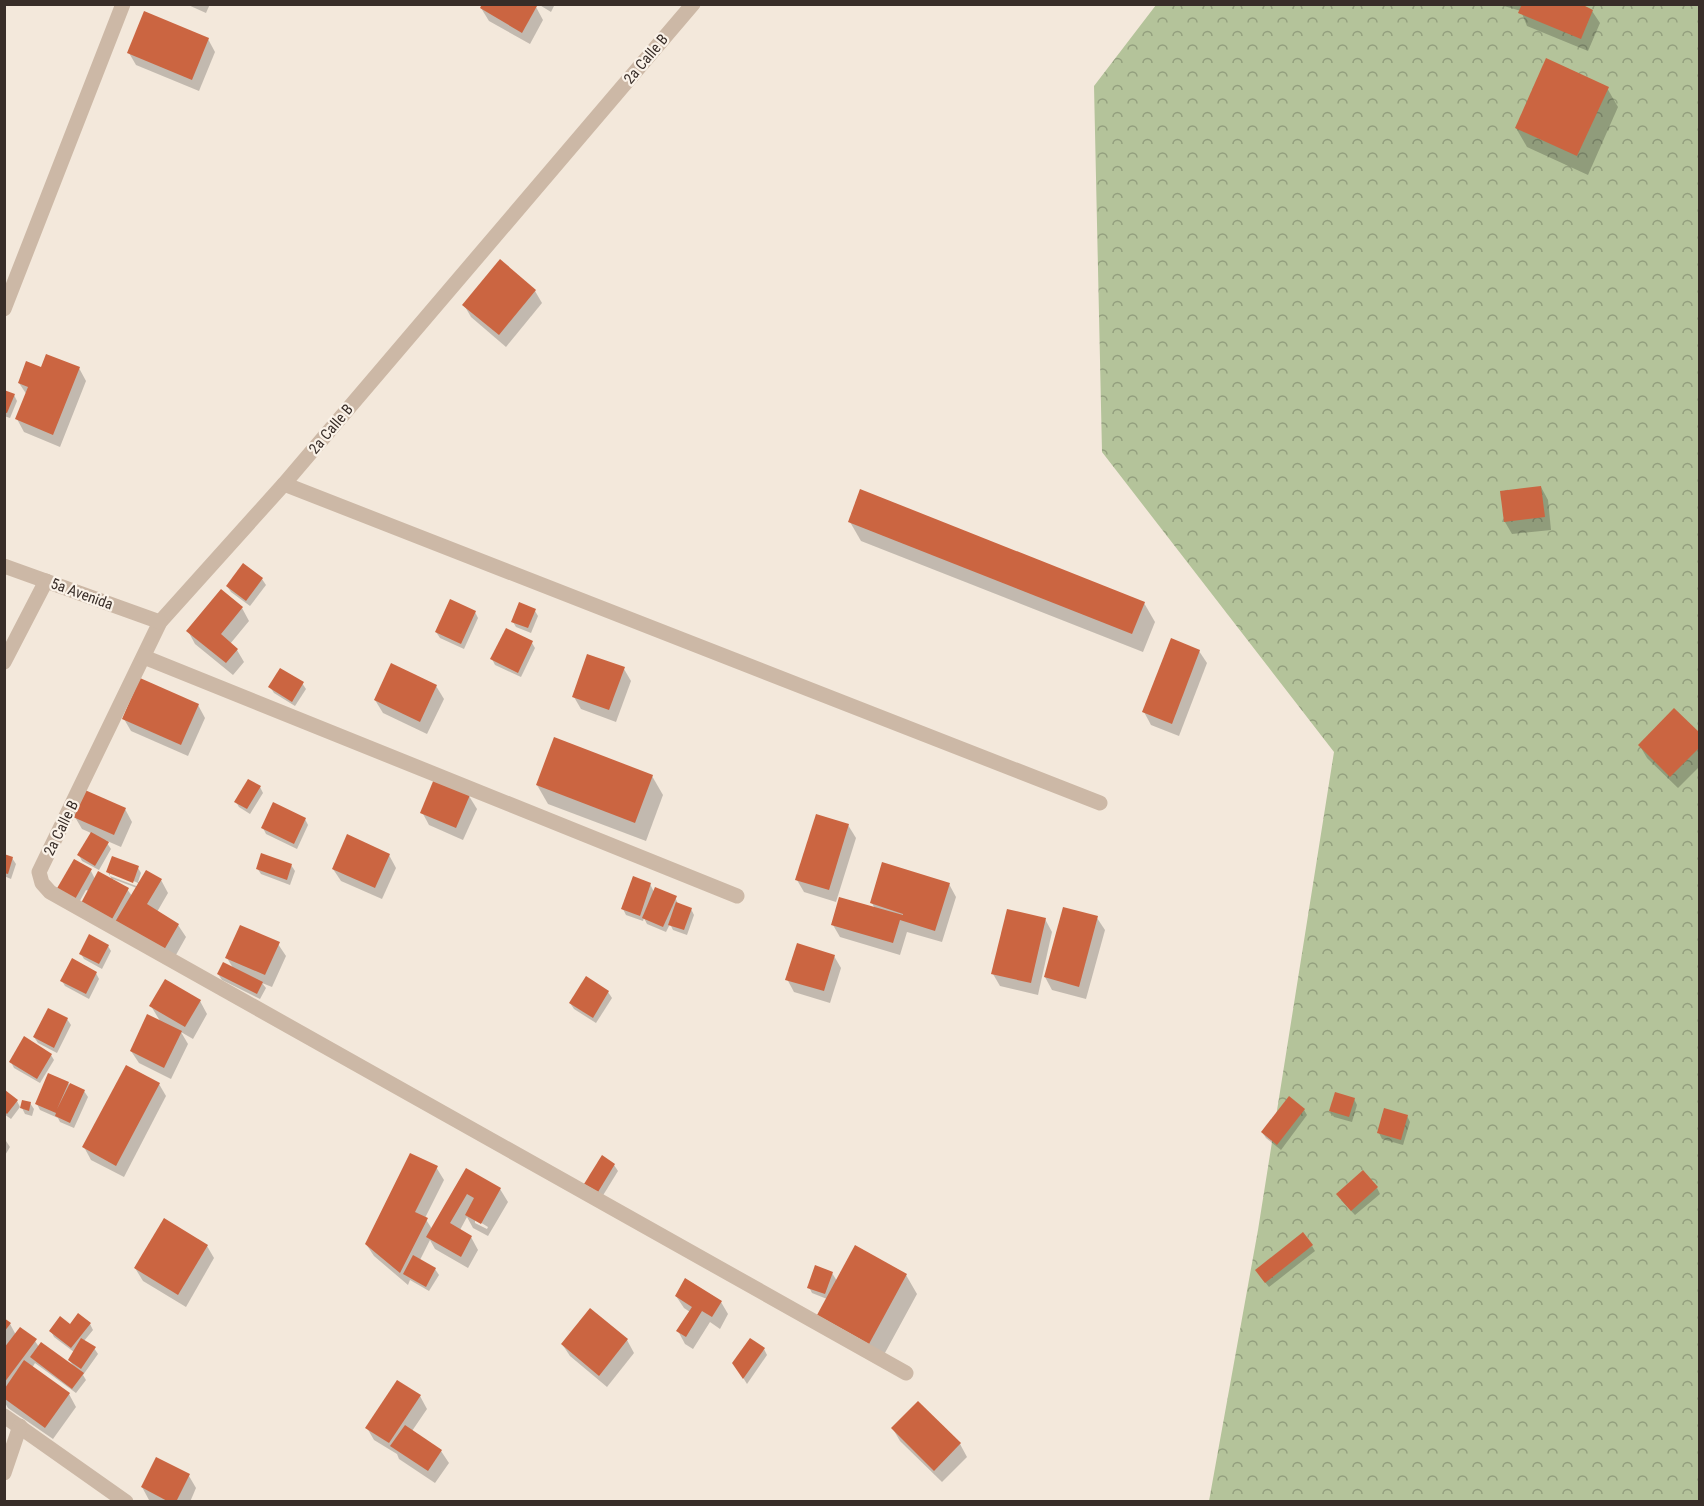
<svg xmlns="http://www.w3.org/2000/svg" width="1704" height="1506" viewBox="0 0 1704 1506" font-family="'Roboto Condensed',sans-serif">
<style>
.forest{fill:url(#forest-crowns)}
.shadow{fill:#0003;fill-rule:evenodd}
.building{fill:#cb6541}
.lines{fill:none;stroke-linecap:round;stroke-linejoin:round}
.minor{stroke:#ccb8a6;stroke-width:15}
.labels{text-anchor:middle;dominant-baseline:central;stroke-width:4.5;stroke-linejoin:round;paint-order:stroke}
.street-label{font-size:15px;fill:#382d28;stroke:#faf2e8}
</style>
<defs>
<pattern id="forest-crowns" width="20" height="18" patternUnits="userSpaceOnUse" patternTransform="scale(1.5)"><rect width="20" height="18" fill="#b4c39a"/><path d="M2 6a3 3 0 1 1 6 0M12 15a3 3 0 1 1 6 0" fill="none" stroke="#939f7e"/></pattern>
</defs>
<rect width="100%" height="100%" fill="#f3e8db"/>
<path class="forest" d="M1156,5H1699V1501H1209L1258,1230L1334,752L1102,452L1094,86Z"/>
<g class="shadow">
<path d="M186,4H210L206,13Z"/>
<path d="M538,4H555L551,12Z"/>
<path d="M1497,4H1577L1592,11L1600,23L1588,51L1527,26L1521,11Z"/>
<path d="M536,7L543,20L530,44L489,21L481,8Z"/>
<path d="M208,39L215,52L199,91L136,65L129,53Z"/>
<path d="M1607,88L1618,107L1588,175L1527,147L1516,128Z"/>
<path d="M535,291L542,303L506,347L471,317L464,305Z"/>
<path d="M79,368L86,381L60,447L24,432L17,419L27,395L19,383Z"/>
<path d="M4,391L14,395L17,401L10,418L4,416Z"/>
<path d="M1541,487L1548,500L1551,530L1512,534L1505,522L1502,492Z"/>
<path d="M850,522L1144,603L1155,622L1143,652L861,541Z"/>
<path d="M243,565L262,579L266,585L250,606L231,592L227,586Z"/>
<path d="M242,608L249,621L230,644L237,650L244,662L233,675L195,644L188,631Z"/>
<path d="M535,611L538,616L531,633L516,627L513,622Z"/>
<path d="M475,612L478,618L464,649L440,638L436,632Z"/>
<path d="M532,643L535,648L521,677L495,665L492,659Z"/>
<path d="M1199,651L1207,663L1179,736L1151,725L1144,712Z"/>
<path d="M624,669L631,681L616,722L581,709L574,697Z"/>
<path d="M302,683L306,689L295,706L274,693L270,687Z"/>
<path d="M436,686L444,699L427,734L383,713L375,700Z"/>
<path d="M198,705L205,718L188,756L131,731L124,719Z"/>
<path d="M1700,735V766L1678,788L1647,758L1640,746Z"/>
<path d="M652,776L663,795L646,841L548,804L537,785Z"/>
<path d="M260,787L263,793L250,814L239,807L236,802Z"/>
<path d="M469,796L477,809L463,840L429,825L422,812Z"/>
<path d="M125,809L132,822L121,847L105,840L111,849L99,870L82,861L79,855L91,833L82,829L75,817Z"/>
<path d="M305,819L308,825L297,849L266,834L263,828Z"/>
<path d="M848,825L856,838L836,902L804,892L797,880Z"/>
<path d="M389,855L396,868L382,899L341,881L333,869Z"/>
<path d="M4,856L12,858L16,864L11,879L4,876Z"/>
<path d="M291,865L295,871L290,885L261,874L257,868Z"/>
<path d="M138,868L141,873L138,882L161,880L168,893L157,912L178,925L186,937L172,962L118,932L89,891L86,890L77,906L61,896L91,871L95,879L127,889L132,896L137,888L113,879L112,880L108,872ZM110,872L141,884L139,887L110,876Z"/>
<path d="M650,884L654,892L675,897L678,904L691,909L694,915L687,935L673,930L670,924L666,932L647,924L644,918L643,921L626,915L623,909Z"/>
<path d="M949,884L956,897L942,942L907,932L900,955L840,937L833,925L875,909L872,903Z"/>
<path d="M1097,918L1105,930L1086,999L1052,990L1045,977Z"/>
<path d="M1045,919L1052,932L1038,995L1000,986L993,974Z"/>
<path d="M278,944L286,956L272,987L262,983L266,988L260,999L222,980L218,974L233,968L227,958Z"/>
<path d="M108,946L111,951L102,969L84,959L81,954Z"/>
<path d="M834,956L841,968L830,1003L794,992L787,979Z"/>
<path d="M96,973L99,979L89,999L65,986L62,981Z"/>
<path d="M608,992L612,998L596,1023L574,1009L570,1003Z"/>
<path d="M200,1001L207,1014L193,1039L181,1032L188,1044L171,1079L139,1063L131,1051L160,1021L151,1006Z"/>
<path d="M48,1010L67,1019L71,1025L57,1053L38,1043L34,1037Z"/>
<path d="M51,1055L54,1060L40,1083L14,1068L11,1062Z"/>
<path d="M68,1083L70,1086L71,1085L84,1091L88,1097L74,1128L60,1122L58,1118L40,1110L37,1104Z"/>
<path d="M159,1084L166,1096L124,1177L91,1160L84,1147Z"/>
<path d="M4,1092L17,1101L20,1107L11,1119L4,1114Z"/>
<path d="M1354,1099L1357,1105L1352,1122L1334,1117L1330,1111Z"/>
<path d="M30,1103L34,1109L32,1116L25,1114L22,1108Z"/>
<path d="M1304,1110L1307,1115L1281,1150L1266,1138L1262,1132Z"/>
<path d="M1407,1116L1410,1122L1403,1145L1382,1139L1379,1133Z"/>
<path d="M4,1138L10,1147L4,1157Z"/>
<path d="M614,1165L618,1171L602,1197L589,1190Z"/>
<path d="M436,1167L444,1180L425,1218L432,1229L466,1170L500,1189L508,1202L488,1236L473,1228L467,1217L460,1230L471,1237L478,1250L468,1268L435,1249L430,1240L420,1260L435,1269L439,1275L429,1291L410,1280L408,1285L374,1256L366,1244ZM475,1219L488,1227L487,1229L475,1223Z"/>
<path d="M1377,1188L1380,1194L1355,1215L1341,1200Z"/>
<path d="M207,1246L214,1258L186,1307L143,1281L135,1268Z"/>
<path d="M1312,1246L1315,1251L1269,1287L1260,1276Z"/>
<path d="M832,1273L837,1281L906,1275L917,1294L880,1362L827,1299L812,1293L809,1287Z"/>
<path d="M676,1296L721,1302L728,1314L720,1329L710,1322L693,1349L685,1344L678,1331L690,1312L684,1308Z"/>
<path d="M590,1310L627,1340L634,1353L607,1387L570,1356L562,1344Z"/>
<path d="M4,1320L10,1324L16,1335L35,1341L39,1347L74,1367L69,1360L74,1352L54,1337L51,1331L90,1324L93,1330L84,1341L94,1348L98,1354L83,1375L86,1380L76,1393L35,1363L32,1368L69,1394L76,1407L53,1439L8,1408L4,1401Z"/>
<path d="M764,1349L767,1355L747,1384L734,1363Z"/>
<path d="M420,1396L427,1409L412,1431L441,1451L449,1463L435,1483L399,1459L397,1454L374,1440L367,1428Z"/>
<path d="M918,1403L960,1444L967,1457L942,1482L900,1441L893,1429Z"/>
<path d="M189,1476L196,1488L190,1502H153L149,1500L142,1487Z"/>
</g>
<g class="building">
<path d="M482,4H534L537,6L522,33L480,8Z"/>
<path d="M1522,4H1581L1593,10L1581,39L1518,13Z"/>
<path d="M144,11L209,38L192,80L127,53Z"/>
<path d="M1546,58L1609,87L1577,156L1515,128Z"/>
<path d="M500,259L536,290L499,335L462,305Z"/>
<path d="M46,354L80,367L53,435L15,419L28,387L18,383L26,361L41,367Z"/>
<path d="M4,390L15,394L7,413L4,412Z"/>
<path d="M1541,486L1545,517L1504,522L1500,491Z"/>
<path d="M860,489L1145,602L1132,634L848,522Z"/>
<path d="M243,563L263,578L246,601L226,586Z"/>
<path d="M221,589L243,607L221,634L238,649L226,663L186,631Z"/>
<path d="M450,599L476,611L461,644L435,632Z"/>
<path d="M519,602L536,609L528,628L511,622Z"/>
<path d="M506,628L533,641L518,673L490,659Z"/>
<path d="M1171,638L1200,650L1172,724L1142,712Z"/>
<path d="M587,654L625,667L609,710L572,697Z"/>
<path d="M391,663L437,685L420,722L374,700Z"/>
<path d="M280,668L304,682L292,702L268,687Z"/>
<path d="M140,678L199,704L181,745L122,719Z"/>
<path d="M1674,708L1700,733V747L1670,777L1638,745Z"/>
<path d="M554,737L653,775L635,823L536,785Z"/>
<path d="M248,779L261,786L247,809L234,802Z"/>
<path d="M434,779L470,795L456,828L420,813Z"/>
<path d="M85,790L126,808L114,835L73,817Z"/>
<path d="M273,802L306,818L294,844L261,828Z"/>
<path d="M816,814L849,824L829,890L795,880Z"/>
<path d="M91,832L109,842L95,866L77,855Z"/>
<path d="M347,834L390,854L375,888L332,869Z"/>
<path d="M261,853L292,864L287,880L256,869Z"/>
<path d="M4,854L13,857L8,874L4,873Z"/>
<path d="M112,856L139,866L133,883L106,872Z"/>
<path d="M74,859L92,869L74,901L56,890Z"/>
<path d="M882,862L950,883L935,931L900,920L893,943L831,925L839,897L903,915V914L870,903Z"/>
<path d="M146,870L162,879L147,904L179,924L164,950L115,922Z"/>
<path d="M98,871L129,888L111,921L80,905Z"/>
<path d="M633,876L651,883L640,916L621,909Z"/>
<path d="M655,887L677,896L663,927L642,918Z"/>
<path d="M676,902L692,908L684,930L668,925Z"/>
<path d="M1063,907L1098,916L1079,987L1044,977Z"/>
<path d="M1007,909L1046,918L1031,983L991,974Z"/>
<path d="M240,925L280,942L265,975L225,958Z"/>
<path d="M89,934L109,945L99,964L79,954Z"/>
<path d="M797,943L835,955L824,991L785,980Z"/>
<path d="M72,958L97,972L86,994L60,981Z"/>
<path d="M223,962L263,982L257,994L217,974Z"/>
<path d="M586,976L609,991L593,1018L569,1003Z"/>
<path d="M165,979L201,1000L185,1027L149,1006Z"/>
<path d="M48,1008L68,1018L54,1048L33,1037Z"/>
<path d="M147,1014L182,1031L164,1068L130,1051Z"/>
<path d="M24,1036L52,1054L37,1079L9,1062Z"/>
<path d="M126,1065L160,1083L116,1166L82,1147Z"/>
<path d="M48,1073L69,1082L57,1109L70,1083L85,1090L70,1123L55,1116L56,1113L35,1104Z"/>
<path d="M5,1090L18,1100L7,1114L5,1112Z"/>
<path d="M1335,1092L1355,1098L1349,1117L1329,1111Z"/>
<path d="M1289,1096L1305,1109L1277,1145L1261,1132Z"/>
<path d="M22,1100L31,1102L29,1111L20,1108Z"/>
<path d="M1384,1108L1408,1115L1401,1140L1377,1133Z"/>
<path d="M410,1153L438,1166L415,1212L428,1218L400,1273L365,1244Z"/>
<path d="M602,1155L615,1164L598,1192L584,1184Z"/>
<path d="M466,1168L501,1188L481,1224L465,1215L474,1198L467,1194L450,1223L472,1236L461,1257L426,1237Z"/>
<path d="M1363,1170L1378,1187L1351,1211L1336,1194Z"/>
<path d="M164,1218L208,1245L178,1295L134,1268Z"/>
<path d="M1303,1232L1313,1245L1265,1283L1255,1270Z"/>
<path d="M855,1245L907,1274L869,1344L817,1315Z"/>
<path d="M413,1255L436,1268L426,1287L403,1274Z"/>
<path d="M815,1265L833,1272L825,1294L807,1288Z"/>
<path d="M685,1278L722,1301L712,1317L702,1311L686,1337L676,1331L692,1307L675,1296Z"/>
<path d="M590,1308L628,1339L599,1376L561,1344Z"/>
<path d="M78,1313L91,1323L71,1348L49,1331L60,1316L70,1324Z"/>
<path d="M4,1318L11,1323L4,1332Z"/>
<path d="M20,1327L37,1339L4,1383V1348Z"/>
<path d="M81,1338L96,1347L81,1369L68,1360Z"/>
<path d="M750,1338L765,1348L743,1379L732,1363Z"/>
<path d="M41,1342L84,1373L72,1389L30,1357Z"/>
<path d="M24,1360L70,1393L45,1428L5,1399V1388Z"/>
<path d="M397,1380L421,1395L389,1443L365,1428Z"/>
<path d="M918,1401L961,1443L934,1471L891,1428Z"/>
<path d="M405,1425L442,1450L428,1471L390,1446Z"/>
<path d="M156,1457L190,1474L176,1502H169L141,1487Z"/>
</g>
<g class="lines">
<g class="minor">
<path d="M693,4L284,484L160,622L39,872L42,883L50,892L906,1373"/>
<path d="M4,309L123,4"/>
<path d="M284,484L1100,803"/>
<path d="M4,566L160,622"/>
<path d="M144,657L737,896"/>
<path d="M4,662L46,581"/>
<path d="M4,1416L126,1502"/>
<path d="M4,1473L20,1426"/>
</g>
</g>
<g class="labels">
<g class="street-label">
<text transform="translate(646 59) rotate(-50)">2a Calle B</text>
<text transform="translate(331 429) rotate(-50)">2a Calle B</text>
<text transform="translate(82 594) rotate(20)">5a Avenida</text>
<text transform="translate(61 828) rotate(-64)">2a Calle B</text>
</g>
</g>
<rect width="1704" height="1506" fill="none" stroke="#382d28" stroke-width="12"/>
</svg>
